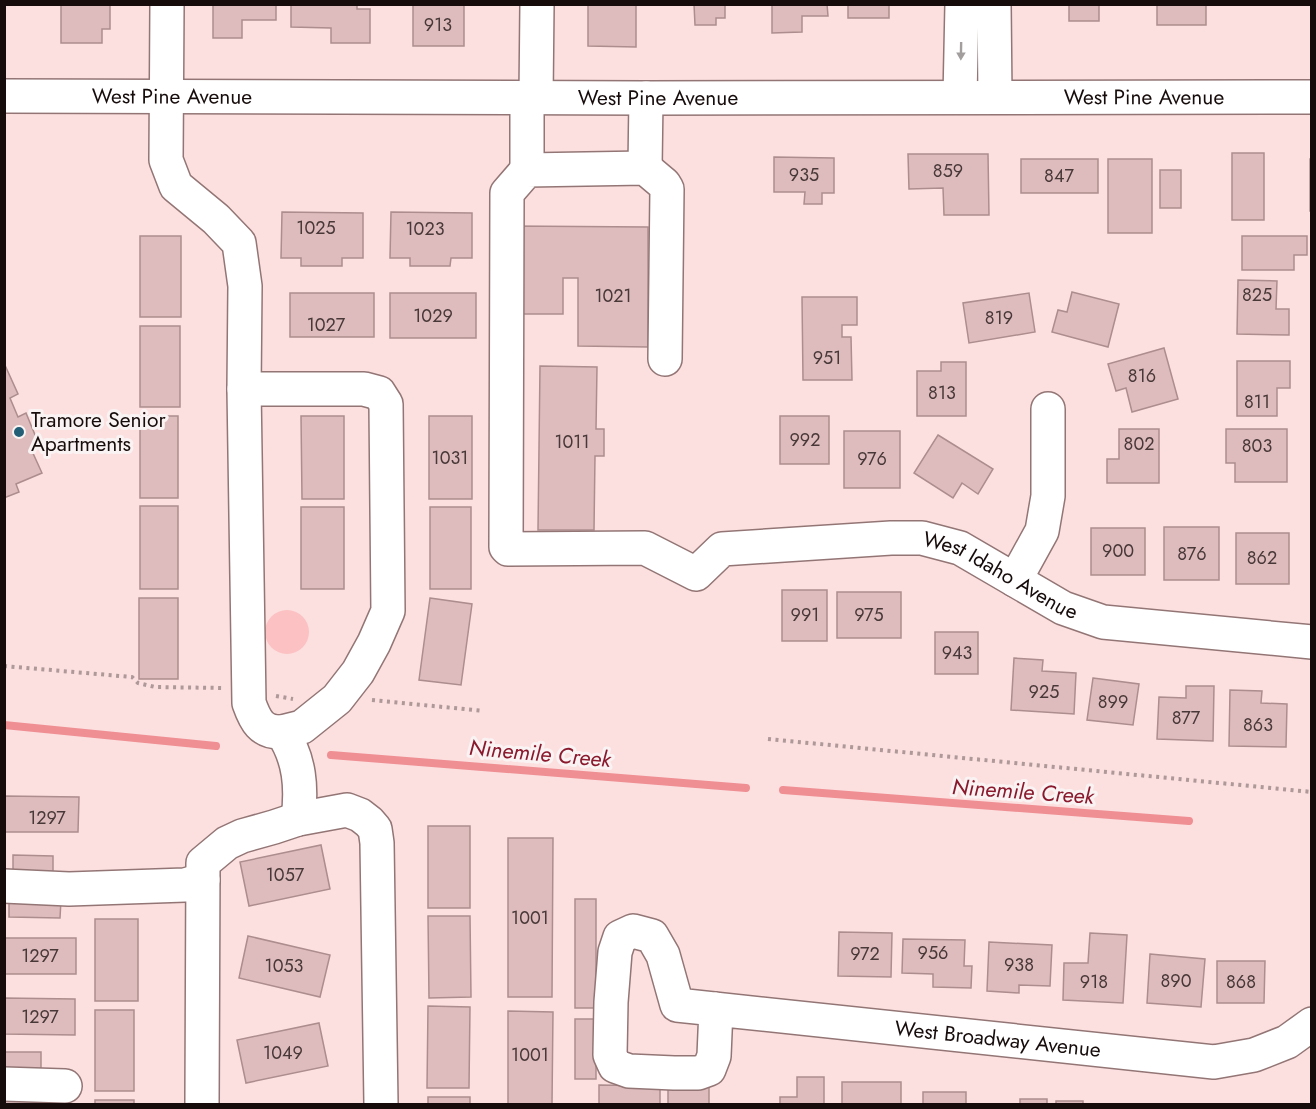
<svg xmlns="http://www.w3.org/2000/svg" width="1316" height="1109" viewBox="0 0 1316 1109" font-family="Jost,sans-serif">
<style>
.green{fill:#fcc1c2}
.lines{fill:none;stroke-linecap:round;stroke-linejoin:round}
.stream{stroke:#ef8f93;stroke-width:8}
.building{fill:#debcbd;stroke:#ad8d8d;stroke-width:1.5}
.minor-casing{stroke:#937575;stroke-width:36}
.path{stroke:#ae9898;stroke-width:4;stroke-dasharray:3 4.5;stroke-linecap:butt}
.minor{stroke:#fff;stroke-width:33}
.oneway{fill:#a29e9e}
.poi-dot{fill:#225e76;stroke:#faf3f3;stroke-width:2}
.labels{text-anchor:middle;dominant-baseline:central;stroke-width:6;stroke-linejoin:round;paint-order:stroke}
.number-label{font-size:18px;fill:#493838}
.street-label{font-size:21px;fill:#170c0c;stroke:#faf3f3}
.poi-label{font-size:21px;fill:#170c0c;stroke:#faf3f3;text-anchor:start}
.water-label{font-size:22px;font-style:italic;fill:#8a192d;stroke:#faf3f3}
</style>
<rect width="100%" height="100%" fill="#fce0e0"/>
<circle class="green" cx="287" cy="632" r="22"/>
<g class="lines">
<g class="stream">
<path d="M4,725L216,746"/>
<path d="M331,755L746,788"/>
<path d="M783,790L1189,821"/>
</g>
</g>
<g class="building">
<path d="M61,4H110V29H102V43H61Z"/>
<path d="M213,4H276V20H242V38H213Z"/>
<path d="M291,4H357V9H370V43H331V28L291,27Z"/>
<rect x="413" y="4" width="51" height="42"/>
<path d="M588,4H636V47L588,46Z"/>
<path d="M694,4H725V18H716V25H695Z"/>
<path d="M772,4H827L828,16H802V32L772,33Z"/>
<rect x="848" y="4" width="41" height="14"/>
<rect x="1069" y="4" width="30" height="17"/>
<rect x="1157" y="4" width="49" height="21"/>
<rect x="1232" y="153" width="32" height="67"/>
<path d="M908,154H988L989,215H944L943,188L909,189Z"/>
<path d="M774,157L834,158V193H822V204H804L805,192H774Z"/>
<rect x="1021" y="159" width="77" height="34"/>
<rect x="1108" y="159" width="44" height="74"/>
<rect x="1310" y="159" width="2" height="52"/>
<rect x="1160" y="170" width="21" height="38"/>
<path d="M282,212L363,213V258H342V266H301V258H281Z"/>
<path d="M391,212L472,213V258H451L450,266H410V258H390Z"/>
<path d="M510,226L648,227V347L578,346V278H563V314H510Z"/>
<rect x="140" y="236" width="41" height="81"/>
<path d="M1242,236H1307V255H1294V270H1242Z"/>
<path d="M1238,280L1277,281L1276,309H1289V335L1237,334Z"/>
<path d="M1072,292L1119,304L1108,347L1052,332L1058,310L1067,312Z"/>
<rect x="290" y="293" width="84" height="44"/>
<rect x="390" y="293" width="86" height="45"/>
<path d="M1029,293L1035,332L969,343L963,303Z"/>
<path d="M802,297H857V325H842V337H851L852,380H803Z"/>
<rect x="140" y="326" width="40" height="81"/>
<path d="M1164,348L1178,399L1132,412L1126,388L1116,391L1108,364Z"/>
<path d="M1237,361H1290V388H1277V416H1237Z"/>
<path d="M941,362H966V416H917V371H941Z"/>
<path d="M4,363L18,394L10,398L18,417L26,413L40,447L32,451L42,473L16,484L19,492L4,498Z"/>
<path d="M540,366L597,367L596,429H604V456H595L594,530H538Z"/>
<rect x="140" y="416" width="38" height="82"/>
<path d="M301,416H344V499H302Z"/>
<rect x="429" y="416" width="43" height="83"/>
<rect x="780" y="416" width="49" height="48"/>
<path d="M1119,429H1159V483H1107V459H1119Z"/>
<path d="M1226,429H1287V482H1235V463H1226Z"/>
<rect x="844" y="431" width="56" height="57"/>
<path d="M938,435L993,469L978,494L962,483L953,498L914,473Z"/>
<rect x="140" y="506" width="38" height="83"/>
<rect x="301" y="507" width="43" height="82"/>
<rect x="430" y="507" width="41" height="82"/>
<rect x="1164" y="527" width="55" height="53"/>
<rect x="1091" y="528" width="54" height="47"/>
<rect x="1236" y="533" width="53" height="51"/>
<rect x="782" y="590" width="45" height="51"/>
<rect x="837" y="592" width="64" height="46"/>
<rect x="139" y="598" width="39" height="81"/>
<path d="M430,598L472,604L461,685L419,680Z"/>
<rect x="935" y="632" width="43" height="42"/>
<path d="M1014,658L1043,660L1042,671L1076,673L1074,714L1011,710Z"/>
<path d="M1093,678L1139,684L1133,725L1087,720Z"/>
<path d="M1186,686H1214L1213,741L1157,739L1159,697L1186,698Z"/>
<path d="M1230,690L1262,691L1261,703L1287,704L1286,747L1229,746Z"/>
<path d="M4,796L79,797L78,832H4Z"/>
<rect x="428" y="826" width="42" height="82"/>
<path d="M508,838H553L552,997H508Z"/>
<path d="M321,845L330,889L249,906L240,862Z"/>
<path d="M13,855L53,856V873H13Z"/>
<path d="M9,899L61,900L60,918L9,917Z"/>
<rect x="575" y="899" width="21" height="109"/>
<path d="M428,916H470L471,997L429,998Z"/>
<rect x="95" y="919" width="43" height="82"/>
<path d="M839,932L892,933L891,977L838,976Z"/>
<path d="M1090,933L1127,935L1123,1003L1063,1000L1064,963H1088Z"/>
<path d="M248,936L330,955L320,997L239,978Z"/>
<rect x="4" y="938" width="72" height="36"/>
<path d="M903,939L965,940L964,966H972L971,988L933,987V974L902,973Z"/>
<path d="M989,942L1052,945L1050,986L1019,985V993L987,991Z"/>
<path d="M1150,954L1205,959L1201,1007L1147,1003Z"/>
<path d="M1217,961H1265L1264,1003H1217Z"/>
<path d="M4,998L75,999V1035L4,1034Z"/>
<path d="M428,1006L470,1007L469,1088H427Z"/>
<rect x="95" y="1010" width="39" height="81"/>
<path d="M508,1011L553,1012L552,1104H508Z"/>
<rect x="575" y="1019" width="21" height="60"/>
<path d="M319,1023L328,1066L246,1083L237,1040Z"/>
<rect x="4" y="1052" width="37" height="18"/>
<path d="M797,1077H824V1104H780V1097H797Z"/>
<rect x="842" y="1082" width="59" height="22"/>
<path d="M599,1085L660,1086V1104H599Z"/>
<rect x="668" y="1086" width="41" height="18"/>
<rect x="923" y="1092" width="43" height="12"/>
<path d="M4,1097L47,1098V1104H4Z"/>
<rect x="428" y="1097" width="42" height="7"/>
<rect x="1020" y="1099" width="27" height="5"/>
<rect x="95" y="1100" width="39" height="4"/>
<rect x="1056" y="1101" width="27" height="3"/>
</g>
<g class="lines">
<defs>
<g id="minor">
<path d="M167,4L166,160L176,186L216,219L239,243L245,286L244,389L249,703C255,720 261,733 282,732C300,759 302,788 298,819"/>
<path d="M994,4L995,97"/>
<path id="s1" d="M4,96L646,98L1312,97"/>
<path d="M527,97V170"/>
<path d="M536,97L537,4"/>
<path d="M960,97L962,4"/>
<path d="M645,168L646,98"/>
<path id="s2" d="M665,359L667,189L664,184L645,168L527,170L507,193L506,547L508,549L645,548L696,574L722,549L891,538H922L960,548L1063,608L1103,622L1312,642"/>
<path d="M244,389H364L379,393L386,404L388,611L374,643L358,672L337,699L302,727L282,732"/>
<path d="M1015,580L1042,531L1048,496V409"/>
<path d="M4,886L69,889L185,885L203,880"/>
<path id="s3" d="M716,1009L714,1056L709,1069L698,1073H674L629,1071L615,1066L610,1055L611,1002L615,952L620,937L633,931L652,936L663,955L677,1005L1214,1062L1254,1055L1287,1042L1312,1024"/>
<path d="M4,1084L65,1086"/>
<path d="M202,1104L203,863L227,843L242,836L274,827L298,819L347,810L360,815L369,822L375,829L377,843L381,1104"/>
</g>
</defs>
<use href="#minor" class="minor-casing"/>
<g class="path">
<path d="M4,666L132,677L138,683L155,687L222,688"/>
<path d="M276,696L293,699"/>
<path d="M372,700L484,711"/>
<path d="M768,739L1312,792"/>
</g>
<use href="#minor" class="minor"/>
</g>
<defs><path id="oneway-solid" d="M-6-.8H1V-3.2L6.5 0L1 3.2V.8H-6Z" transform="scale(1.5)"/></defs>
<use class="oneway" href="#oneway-solid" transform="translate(961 51) rotate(91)"/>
<circle class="poi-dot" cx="19" cy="432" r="6"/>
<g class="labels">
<g class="number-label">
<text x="438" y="25">913</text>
<text x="948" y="171">859</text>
<text x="804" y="175">935</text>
<text x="1059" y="176">847</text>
<text x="316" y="228">1025</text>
<text x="425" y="229">1023</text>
<text x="1257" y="295">825</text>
<text x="613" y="296">1021</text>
<text x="433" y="316">1029</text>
<text x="999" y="318">819</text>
<text x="326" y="325">1027</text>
<text x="827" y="358">951</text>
<text x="1142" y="376">816</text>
<text x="942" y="393">813</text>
<text x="1257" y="402">811</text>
<text x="805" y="440">992</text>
<text x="572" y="442">1011</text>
<text x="1139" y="444">802</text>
<text x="1257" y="446">803</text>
<text x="450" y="458">1031</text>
<text x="872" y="459">976</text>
<text x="1118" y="551">900</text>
<text x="1192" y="554">876</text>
<text x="1262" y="558">862</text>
<text x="805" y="615">991</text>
<text x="869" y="615">975</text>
<text x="957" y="653">943</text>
<text x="1044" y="692">925</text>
<text x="1113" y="702">899</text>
<text x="1186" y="718">877</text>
<text x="1258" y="725">863</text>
<text x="47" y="818">1297</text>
<text x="285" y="875">1057</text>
<text x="530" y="918">1001</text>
<text x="933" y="953">956</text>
<text x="865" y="954">972</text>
<text x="40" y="956">1297</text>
<text x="1019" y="965">938</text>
<text x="284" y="966">1053</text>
<text x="1176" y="981">890</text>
<text x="1094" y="982">918</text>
<text x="1241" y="982">868</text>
<text x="40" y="1017">1297</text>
<text x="283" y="1053">1049</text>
<text x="530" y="1055">1001</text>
</g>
<g class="street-label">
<text stroke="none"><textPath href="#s1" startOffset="168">West Pine Avenue</textPath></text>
<text stroke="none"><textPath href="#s1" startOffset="654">West Pine Avenue</textPath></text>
<text stroke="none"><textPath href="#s1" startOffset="1140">West Pine Avenue</textPath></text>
<text stroke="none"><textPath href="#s2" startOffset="1224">West Idaho Avenue</textPath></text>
<text stroke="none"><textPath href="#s3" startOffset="718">West Broadway Avenue</textPath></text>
</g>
<g class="poi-label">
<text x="31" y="420">Tramore Senior<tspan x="31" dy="24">Apartments</tspan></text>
</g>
<g class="water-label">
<text transform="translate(540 753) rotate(5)">Ninemile Creek</text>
<text transform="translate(1023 791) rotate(4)">Ninemile Creek</text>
</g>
</g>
<rect width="1316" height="1109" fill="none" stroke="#170c0c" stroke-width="12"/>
</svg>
